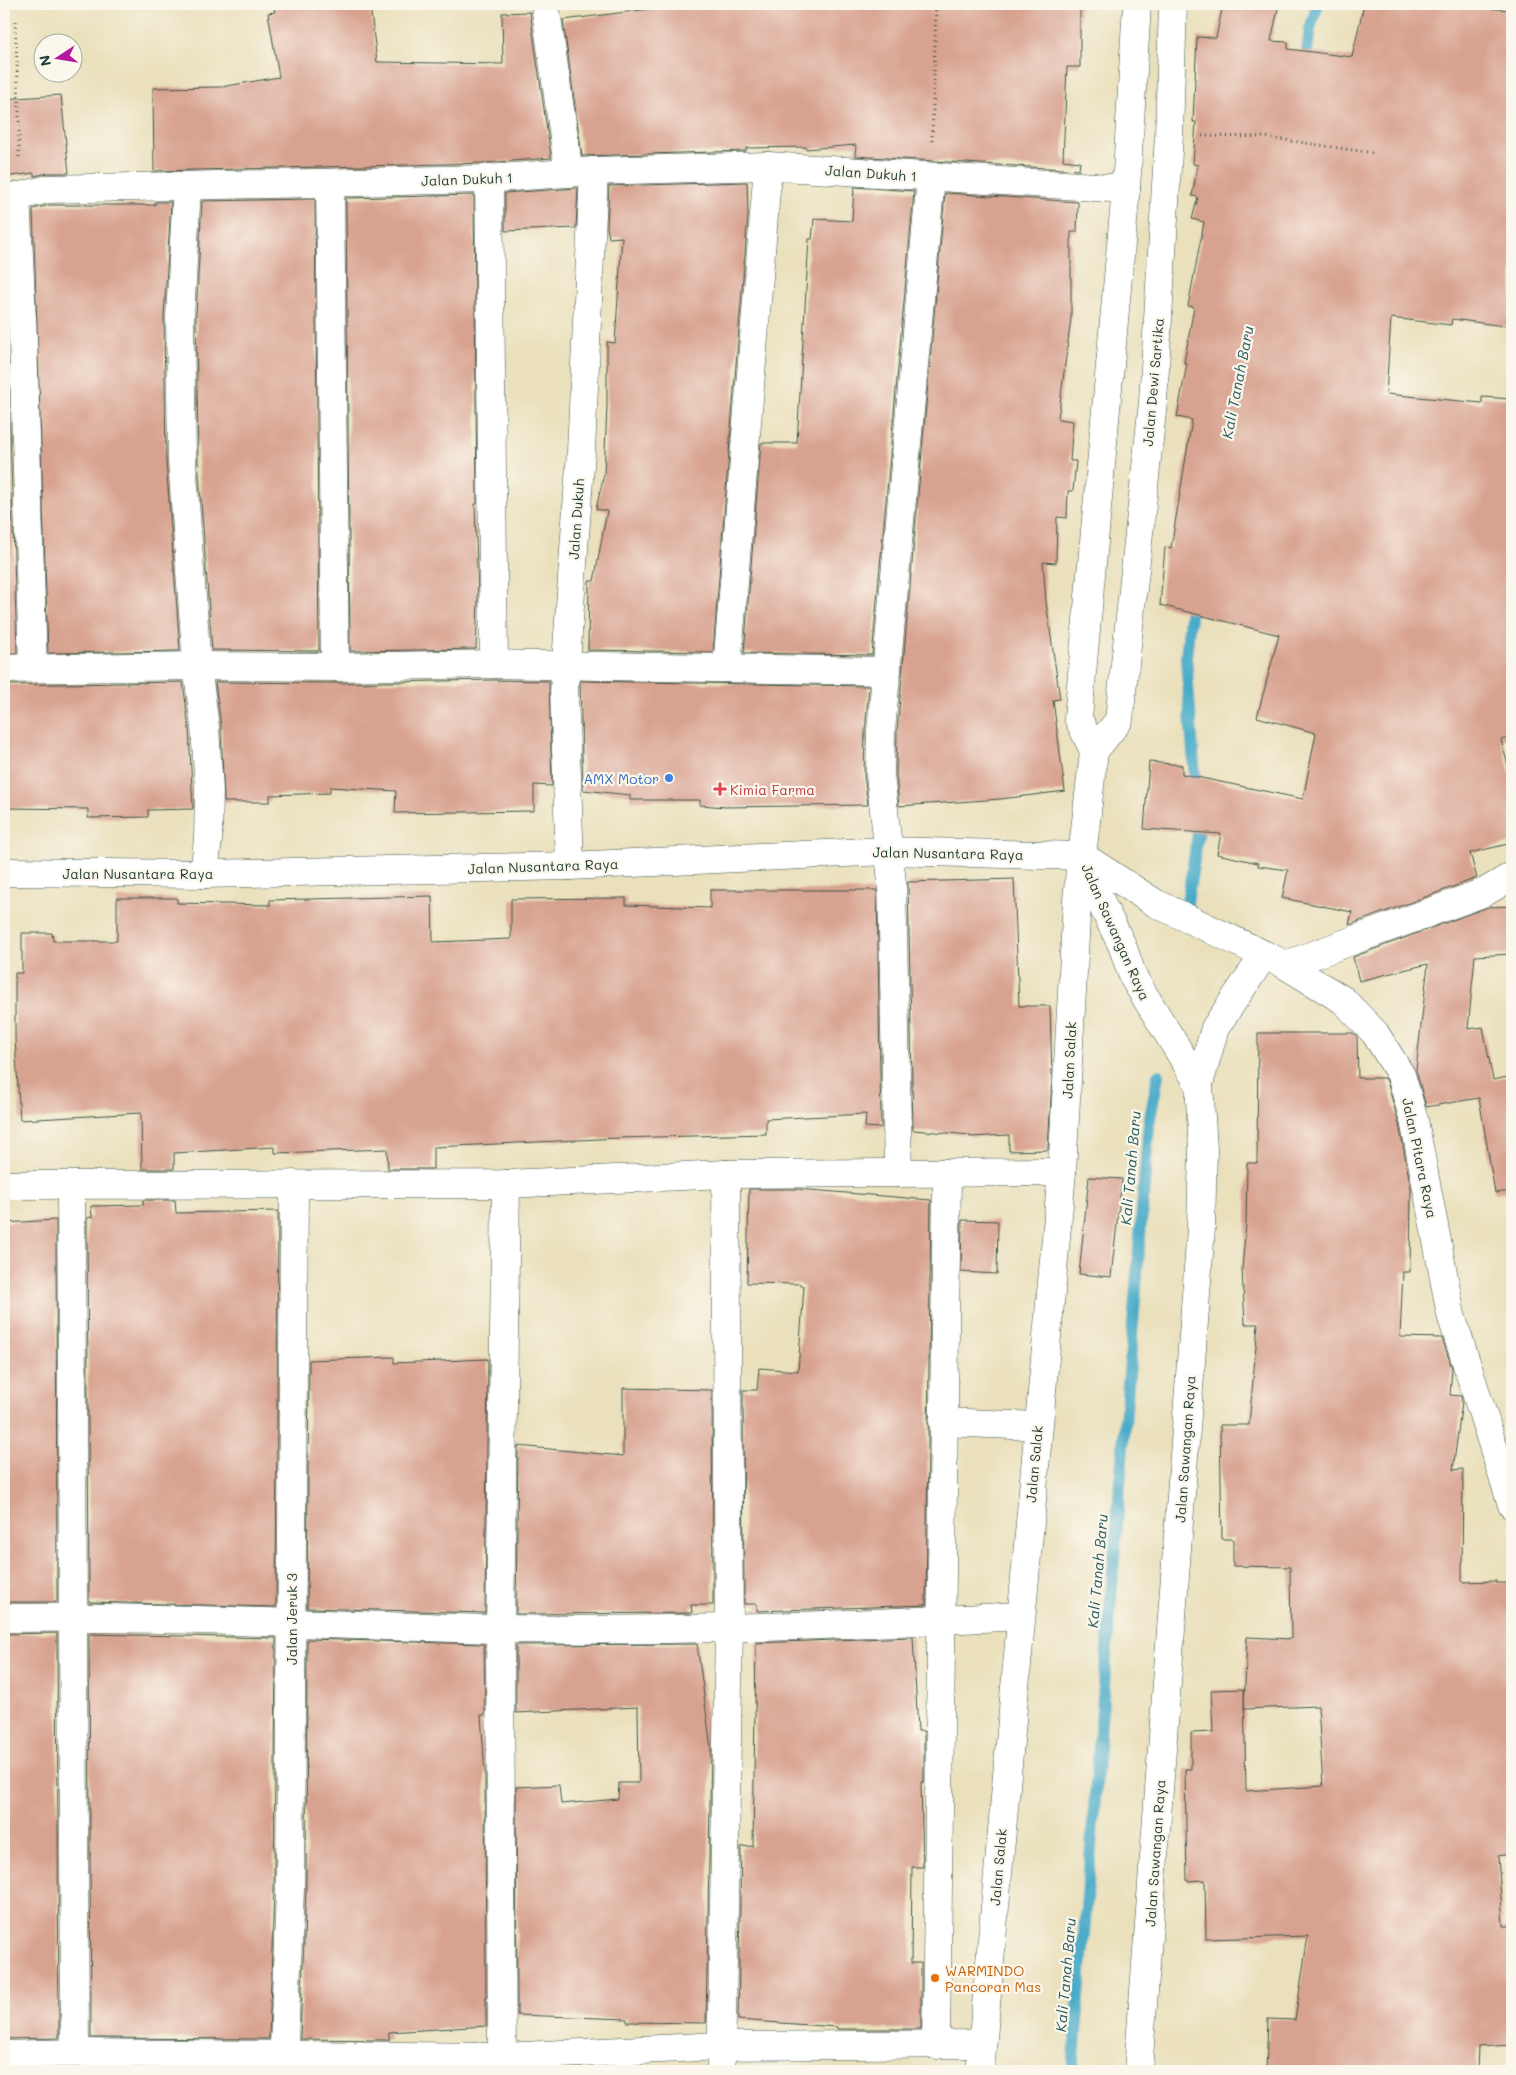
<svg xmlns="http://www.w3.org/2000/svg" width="1516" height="2075" viewBox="0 0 1516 2075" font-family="Mali,sans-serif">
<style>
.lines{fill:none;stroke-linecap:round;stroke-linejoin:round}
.stream{stroke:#49abc8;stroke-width:12}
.building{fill:#d8a290}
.street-casing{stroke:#3d5548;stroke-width:29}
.secondary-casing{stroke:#3d5548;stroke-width:29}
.highway-casing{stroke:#3d5548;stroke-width:29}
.path{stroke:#3d5548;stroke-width:3;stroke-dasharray:1 4;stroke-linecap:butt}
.street{stroke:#fff;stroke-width:28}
.secondary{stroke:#fff;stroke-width:28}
.highway{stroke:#fff;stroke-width:28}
.shop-dot{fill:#3f7fe0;stroke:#fbf7ec;stroke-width:2}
.health-dot{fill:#e0444e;stroke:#fbf7ec;stroke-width:2}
.food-dot{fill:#e8710a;stroke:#fbf7ec;stroke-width:2}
.labels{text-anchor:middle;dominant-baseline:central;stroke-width:4.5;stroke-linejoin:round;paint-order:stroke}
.street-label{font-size:14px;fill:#1f3d34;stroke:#fbf7ec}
.shop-label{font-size:14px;fill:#366cbe;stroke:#fbf7ec;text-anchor:end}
.health-label{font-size:14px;fill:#be3a42;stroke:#fbf7ec;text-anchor:start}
.food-label{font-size:14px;fill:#c56008;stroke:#fbf7ec;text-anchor:start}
.water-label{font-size:15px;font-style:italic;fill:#2c5e60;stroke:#fbf7ec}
</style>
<rect width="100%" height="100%" fill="#fbf7ec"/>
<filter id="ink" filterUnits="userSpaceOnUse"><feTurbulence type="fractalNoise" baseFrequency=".02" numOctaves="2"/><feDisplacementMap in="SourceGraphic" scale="10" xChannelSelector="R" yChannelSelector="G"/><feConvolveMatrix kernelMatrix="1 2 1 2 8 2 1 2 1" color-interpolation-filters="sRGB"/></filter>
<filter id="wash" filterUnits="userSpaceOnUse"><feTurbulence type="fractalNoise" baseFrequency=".0096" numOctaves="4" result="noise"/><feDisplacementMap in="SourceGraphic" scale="20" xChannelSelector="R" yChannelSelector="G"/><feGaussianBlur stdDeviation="1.12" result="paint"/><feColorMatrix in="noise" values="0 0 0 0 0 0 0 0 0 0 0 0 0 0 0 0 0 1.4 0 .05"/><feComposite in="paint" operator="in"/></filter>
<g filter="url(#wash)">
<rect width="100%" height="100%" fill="#eae0bc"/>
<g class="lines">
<g class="stream">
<path d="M1305,67L1310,29L1318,4"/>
<path d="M1192,596L1186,658L1196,793"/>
<path d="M1186,909L1199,828L1198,817"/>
<path d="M1073,2071L1149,1124L1158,1075"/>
</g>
</g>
<g id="blocks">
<g class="building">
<path d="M273,4H370L377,62L503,64L502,13L530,12L551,158L485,163L154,171L153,88L221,87L279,77L268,13L275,12Z"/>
<path d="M690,4H1080V67H1067L1063,160L1080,162L1079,170L855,156L856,145L806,149V147L746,148V151L582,156L563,20Z"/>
<path d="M1223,4H1279L1271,41L1288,42V49L1352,57L1364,4H1436V5L1512,10V327L1452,319L1451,325L1391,318L1386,394L1482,403V397L1512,399V737L1501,740L1512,780V843L1470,853L1477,878L1349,925L1352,912L1282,898L1288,870L1258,866V863L1217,854L1221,834L1144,829L1149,762L1182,765V774L1303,799L1316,733L1257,717L1279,635L1160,605L1165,547L1171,548L1192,420L1177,417L1187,363H1184L1194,307L1188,306L1204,222L1192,219L1198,197L1192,196L1198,165L1193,164L1196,122H1193L1197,37L1216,38Z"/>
<path d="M61,95L69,173H48L34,176V173L4,177V99Z"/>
<path d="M747,182L748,215L713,652L588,650L589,581H594L607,511L596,509L604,474L607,406V342L615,343L622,237L609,238L607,226L609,186Z"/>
<path d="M854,187L914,191L872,655L744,653L761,443H797L809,239H812L814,219L852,221Z"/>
<path d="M578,188L576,228L505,231V193Z"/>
<path d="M945,193L1078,202L1077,232H1071V318L1058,419L1073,421L1070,461H1076L1073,491H1068L1067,518L1057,517L1056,563L1043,562L1046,602L1060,699L1053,700L1065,791L1001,799L899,806L896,774L897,732Z"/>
<path d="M474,195L477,504H475L478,600L476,649L350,651L346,198Z"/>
<path d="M315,199L319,651L212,650L198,460L196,317L202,201Z"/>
<path d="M155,202H171L164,317L166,461L180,651L48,653L33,209L50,205H155Z"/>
<path d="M4,265L7,339L17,653H4Z"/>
<path d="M494,680L549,681L552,786L534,785V811L395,813L396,791L330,787V793L270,795V802H224L221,726L215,682L335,683Z"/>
<path d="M580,681L869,686L865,731L864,775L868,805L726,807L700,805V800H630V795L583,790Z"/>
<path d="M183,682L189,729L193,809L148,810V817L88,818V809L4,808V685Z"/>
<path d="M1014,879L1019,1006H1050L1052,1078L1048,1150L1009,1151V1135L970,1137V1135L913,1130L908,882Z"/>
<path d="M710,890H877L881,1128L865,1127L866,1114L766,1119V1134L619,1138L435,1147L433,1148V1169H388L387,1149L275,1153V1147L174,1153V1169H142L141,1113L20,1120L15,1038V973H22V933H52L53,941H117V898H177V903L270,905V900L432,896L433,942L511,939V899L626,898V905L710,908Z"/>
<path d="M1512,906V954L1475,956L1468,1029L1483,1027L1493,1080L1512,1076V1191L1495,1193L1479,1098L1426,1107L1416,1070L1428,964L1359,981L1353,957L1488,907Z"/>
<path d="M1258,1033H1353L1357,1037L1358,1078H1385L1387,1081L1399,1124L1411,1189L1410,1272H1403L1400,1337L1442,1338L1452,1368L1450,1395L1461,1396L1462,1402L1453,1470L1463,1469L1462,1582L1496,1581V1583H1512V1854L1498,1856L1503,1926H1512V2045L1478,2047L1477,2071H1266L1268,2019L1295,2020L1308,1936L1206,1939L1205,1880L1187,1881L1185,1769H1191V1733L1213,1732L1211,1690L1244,1689L1246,1791L1323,1786L1318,1706L1244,1709L1247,1637L1291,1639L1290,1567L1233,1566V1539H1222L1220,1425H1249L1258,1324H1245L1242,1269L1246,1224L1247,1163H1257Z"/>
<path d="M1089,1177L1122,1179L1111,1277L1079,1274Z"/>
<path d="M749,1189H798L931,1200L926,1605L757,1611V1604H744L743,1390H757L759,1368L798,1371L804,1286H801V1284L747,1283Z"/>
<path d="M143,1200H175L176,1213L278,1211L276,1607L89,1602L87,1218L92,1217L91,1206L143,1205Z"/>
<path d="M56,1220L57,1602H4V1223Z"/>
<path d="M962,1220L998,1221L997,1274L961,1272Z"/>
<path d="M394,1357V1363L488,1359L485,1613L307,1608L309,1360Z"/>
<path d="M623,1388L712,1390L713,1605H691L692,1613L516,1614L518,1446L623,1456Z"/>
<path d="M57,1633L59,2038L4,2039V1634Z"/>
<path d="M89,1634L276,1638L274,1889L269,2039L91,2038Z"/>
<path d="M913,1637L918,1731H924V1782H921L923,1867H912L911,1963H921V2029H837V2027L738,2020L741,1847L753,1846L756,1643Z"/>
<path d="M307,1639L484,1644L485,1715H481L485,1773L486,2026L389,2032V2040L300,2039L306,1889Z"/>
<path d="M697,1644L711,1748L706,2023L627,2022V2019L517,2015L516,1787L559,1785L561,1804L618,1799L619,1783H639L638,1707L516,1713V1645Z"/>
<path d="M75,2069L267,2070L268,2071H4Z"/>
</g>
</g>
</g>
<g filter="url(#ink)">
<use href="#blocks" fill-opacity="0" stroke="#3d5548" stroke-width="1"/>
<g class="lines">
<defs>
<g id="street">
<path d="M545,4L569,173"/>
<path d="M489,178L494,664"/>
<path d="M330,183L335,667"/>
<path d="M187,186L180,317L182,461L197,666L205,727L209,790L208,839L204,874"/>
<path d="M16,196L23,338L33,668"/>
<path d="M4,200L48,189L486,179L594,171L768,166L1126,189"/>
<path d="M727,668L768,166"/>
<path d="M4,669L197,666L335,667L494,664L887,671"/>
<path d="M570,866L564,691L581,451L594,171"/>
<path d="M1286,965L1485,892L1512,876"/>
<path d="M898,1173L892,882L880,775L881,731L931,177"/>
<path d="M4,1185L506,1184L726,1174L1062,1172"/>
<path d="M71,1186L75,2053"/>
<path d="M943,1422L1038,1426"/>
<path d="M4,1618C169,1616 334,1626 499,1629C673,1632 847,1625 1020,1616"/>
<path d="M936,2045L947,1173"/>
<path d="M4,2055L75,2053L502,2057L720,2046L982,2044"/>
<path d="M283,2071L290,1889L294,1184"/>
<path d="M502,2071L500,1629L506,1184"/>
<path d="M721,2071L729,1628L726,1174"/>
</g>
<g id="secondary">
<path d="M1173,4L1169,135L1153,402L1119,720L1094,751L1082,856L1155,903L1282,963L1343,1000L1375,1033L1401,1075L1414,1120L1451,1315L1512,1505"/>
<path d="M1094,751L1078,718L1126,189L1137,4"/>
<path d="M1199,1084L1215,1028L1264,955"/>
</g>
<g id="highway">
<path d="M1082,856L1103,907L1122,945L1133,977L1199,1084L1203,1149L1201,1228L1138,2071"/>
<path d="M4,872L204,874L570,866L887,851L1082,856"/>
<path d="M980,2071L1062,1172L1077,900L1081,860"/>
</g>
</defs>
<use href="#street" class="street-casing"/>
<use href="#secondary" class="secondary-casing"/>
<use href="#highway" class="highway-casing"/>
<g class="path">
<path d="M15,21L19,103V160"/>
<path d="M1202,136L1265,137L1373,153"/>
<path d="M932,141L936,4"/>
</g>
<use href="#street" class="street"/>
<use href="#secondary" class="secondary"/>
<use href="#highway" class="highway"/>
</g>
</g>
<circle class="shop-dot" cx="669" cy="778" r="5"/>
<path class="health-dot" d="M717.5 781.5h5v5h5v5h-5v5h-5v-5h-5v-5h5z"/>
<circle class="food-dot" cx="935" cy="1978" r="5"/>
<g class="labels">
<g class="street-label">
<text transform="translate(871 173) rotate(4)">Jalan Dukuh 1</text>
<text transform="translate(467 179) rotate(-2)">Jalan Dukuh 1</text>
<text transform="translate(1153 382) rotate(-85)">Jalan Dewi Sartika</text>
<text transform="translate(576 519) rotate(-86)">Jalan Dukuh</text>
<text transform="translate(948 853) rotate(1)">Jalan Nusantara Raya</text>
<text transform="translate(543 866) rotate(-2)">Jalan Nusantara Raya</text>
<text x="138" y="873">Jalan Nusantara Raya</text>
<text transform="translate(1116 932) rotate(66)">Jalan Sawangan Raya</text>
<text transform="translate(1069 1060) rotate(-87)">Jalan Salak</text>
<text transform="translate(1420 1158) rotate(78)">Jalan Pitara Raya</text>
<text transform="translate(1185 1449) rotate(-86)">Jalan Sawangan Raya</text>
<text transform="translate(1034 1464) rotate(-85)">Jalan Salak</text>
<text transform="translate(291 1619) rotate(-90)">Jalan Jeruk 3</text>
<text transform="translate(1155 1853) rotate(-86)">Jalan Sawangan Raya</text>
<text transform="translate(998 1867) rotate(-85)">Jalan Salak</text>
</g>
<g class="shop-label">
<text x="659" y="778">AMX Motor</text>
</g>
<g class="health-label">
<text x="730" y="789">Kimia Farma</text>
</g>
<g class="food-label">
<text x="945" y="1970">WARMINDO<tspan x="945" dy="16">Pancoran Mas</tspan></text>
</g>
<g class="water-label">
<text transform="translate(1237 382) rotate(-79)">Kali Tanah Baru</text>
<text transform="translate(1130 1168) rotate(-85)">Kali Tanah Baru</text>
<text transform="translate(1097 1571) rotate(-85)">Kali Tanah Baru</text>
<text transform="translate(1065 1975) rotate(-85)">Kali Tanah Baru</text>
</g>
</g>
<rect width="1516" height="2075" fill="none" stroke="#fbf7ec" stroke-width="20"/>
<g transform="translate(58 58) rotate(258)"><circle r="24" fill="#fbf7ec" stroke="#a3ada2"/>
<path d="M0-4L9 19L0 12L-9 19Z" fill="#b5179e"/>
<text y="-8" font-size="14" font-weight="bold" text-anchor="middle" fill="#1f3d34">N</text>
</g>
</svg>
